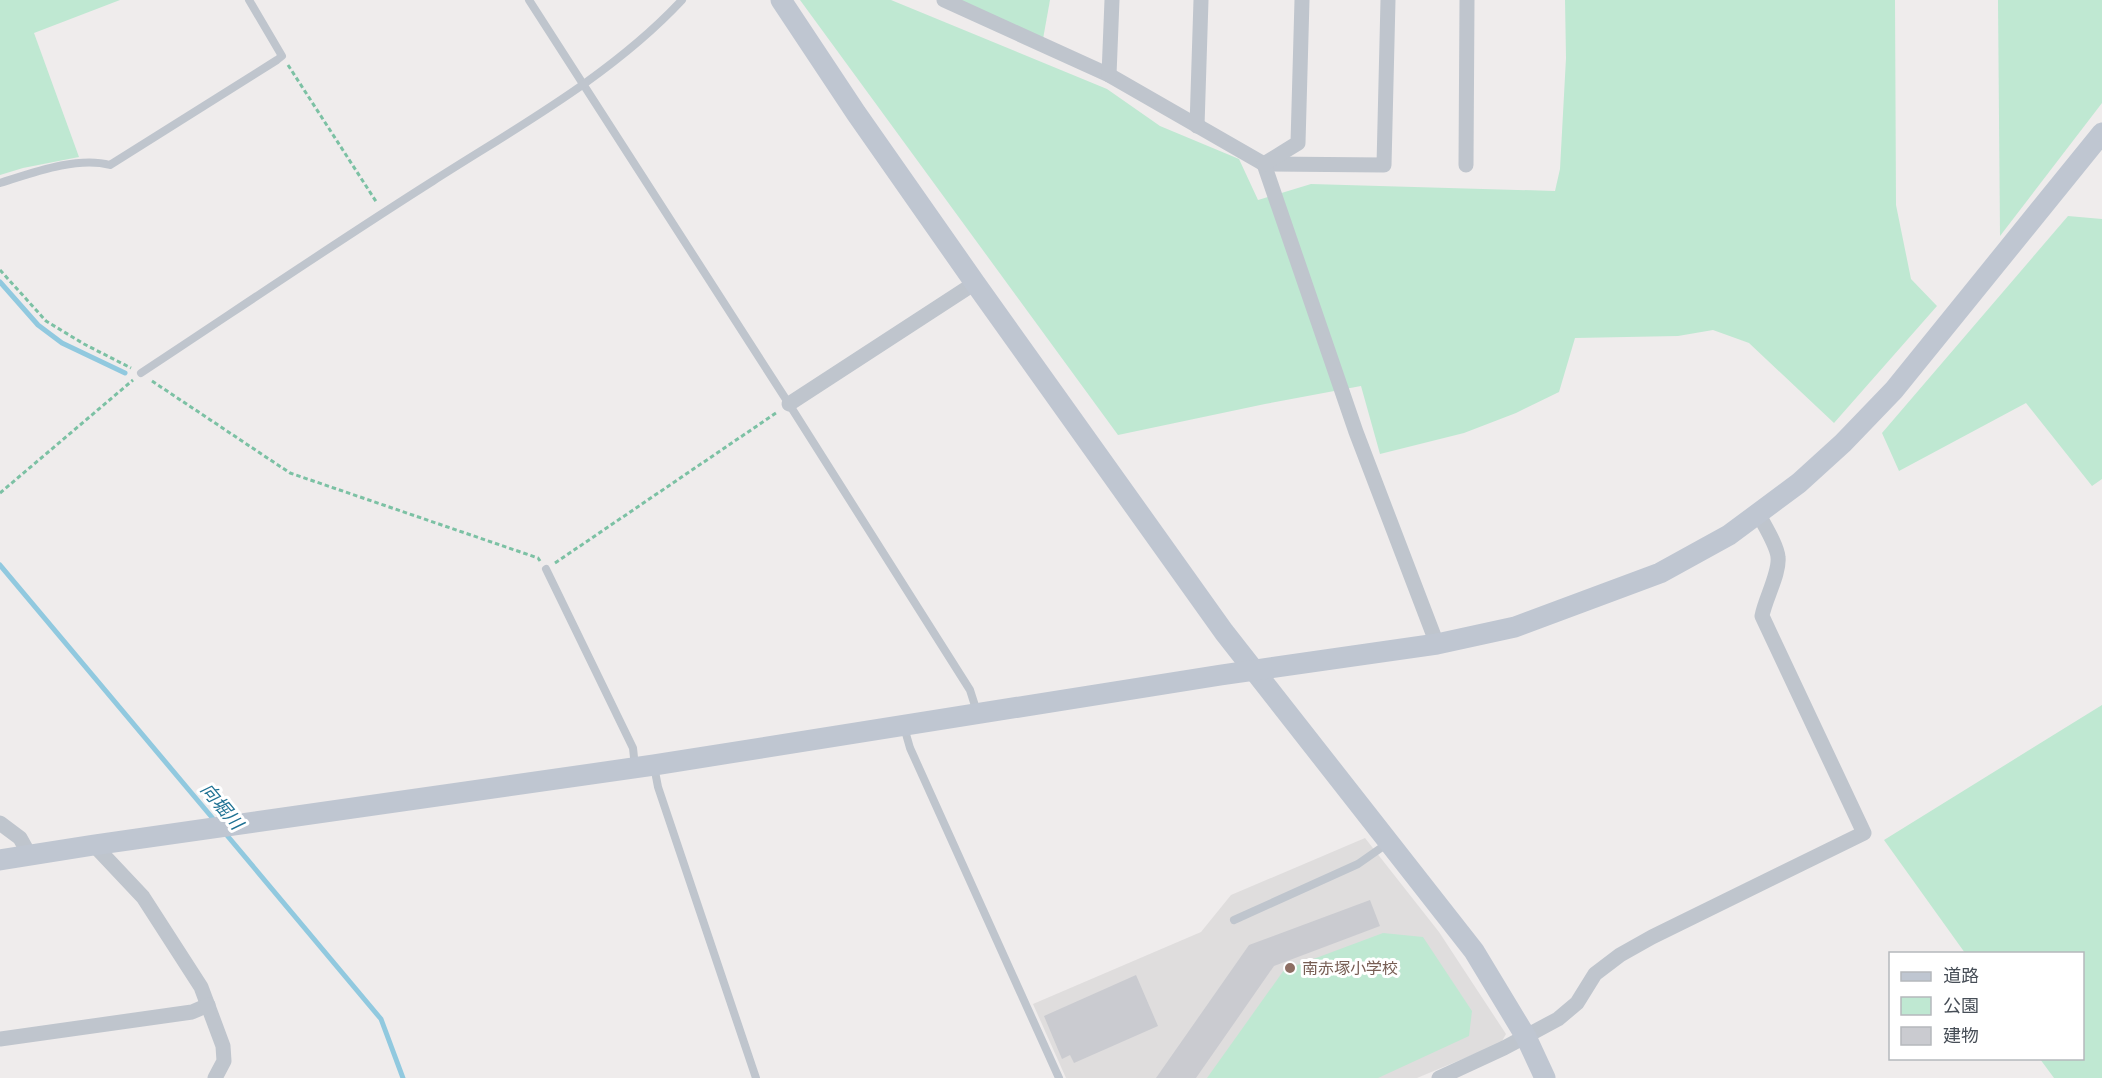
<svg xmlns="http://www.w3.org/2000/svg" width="2102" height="1078" viewBox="0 0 2102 1078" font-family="'PT Sans Narrow','Noto Sans JP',sans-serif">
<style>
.education{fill:#dfdddd}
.green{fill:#bfe8d2}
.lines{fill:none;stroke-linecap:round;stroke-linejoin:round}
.stream{stroke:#91c9df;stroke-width:5}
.building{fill:#cacbd0}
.path{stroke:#7cc1a4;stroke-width:3;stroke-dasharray:4.5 3;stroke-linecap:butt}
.lane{stroke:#bfc5cd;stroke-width:8}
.street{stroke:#bfc5cd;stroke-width:15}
.secondary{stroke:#bfc6d1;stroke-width:21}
.education-dot{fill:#8d6e63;stroke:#fff;stroke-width:2}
.labels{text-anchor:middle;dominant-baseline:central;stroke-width:6;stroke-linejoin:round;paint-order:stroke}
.education-label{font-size:16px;fill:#785e54;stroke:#fff;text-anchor:start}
.water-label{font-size:18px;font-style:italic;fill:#1e7193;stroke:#fff}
</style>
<rect width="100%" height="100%" fill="#efecec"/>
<path class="education" d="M1365,838L1439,932L1506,1034L1501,1043L1417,1078H1066L1033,1004L1201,932L1231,895Z"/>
<g class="green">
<path d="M0,0H120L34,33L79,157L23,168L0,175Z"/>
<path d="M800,0H891L1107,89L1160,126L1239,159L1258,200L1311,184L1555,191L1560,169L1566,58L1565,0H1895L1896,205L1911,279L1937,306L1834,423L1749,343L1713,330L1678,336L1575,338L1559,392L1516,413L1464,433L1380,454L1361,386L1265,404L1118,435Z"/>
<path d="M955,0H1050L1043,39Z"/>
<path d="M1998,0H2102V103L2000,236Z"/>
<path d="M2068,216L2102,219V479L2092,486L2026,403L1899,471L1882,433Z"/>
<path d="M2102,705V1078H2054L2040,1059L2082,1058V954L1965,953L1884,840Z"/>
<path d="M1383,933L1423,937L1472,1011L1469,1036L1378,1078H1207L1284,970Z"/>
</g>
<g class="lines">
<g class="stream">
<path d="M0,282L38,325L62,343L125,373"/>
<path d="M0,565L215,821"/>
<path d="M225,833L381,1019L403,1078"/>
</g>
</g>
<g class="building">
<path d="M1370,900L1380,926L1274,966L1196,1078H1156L1249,945Z"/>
<path d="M1136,975L1158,1026L1074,1063L1070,1055L1062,1059L1044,1016Z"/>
</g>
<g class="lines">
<g class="path">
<path d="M288,65L377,203"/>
<path d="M0,270L46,321L84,344L131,368"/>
<path d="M152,381L290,473L538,558L540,561"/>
<path d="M0,493L133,380"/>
<path d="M555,563L776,413"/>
</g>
<g class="lane">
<path d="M529,0L789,404L970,690L977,712"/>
<path d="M0,183C32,173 77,156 110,165L277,60L282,56L249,0"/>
<path d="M141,373C238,309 335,243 433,181C519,126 612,75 682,0"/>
<path d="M546,569L633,748L635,767"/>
<path d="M904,727L910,748L1059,1078"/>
<path d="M654,766L658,787L756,1078"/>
<path d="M1234,920L1358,864L1388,843"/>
</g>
<g class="street">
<path d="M944,0L1109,75L1264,164L1384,165L1388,0"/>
<path d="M1109,75L1112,0"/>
<path d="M1197,126L1201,0"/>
<path d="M1264,164L1356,432L1437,644"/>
<path d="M1264,164L1298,143L1302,0"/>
<path d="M1466,165L1467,0"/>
<path d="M789,404L975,283"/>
<path d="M0,823L20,838L30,856"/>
<path d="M94,845L143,897L201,987L223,1046L224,1061L215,1078"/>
<path d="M0,1039L192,1012L208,1005"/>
<path d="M1439,1078L1504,1048L1558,1019L1577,1003L1595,974L1620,955L1652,937L1864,833L1762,616C1765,599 1780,573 1778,557C1777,545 1764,525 1758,513"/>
</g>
<g class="secondary">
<path d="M781,0L856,113L975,283L1224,632L1474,951L1526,1037L1545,1078"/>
<path d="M0,860L94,845L654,765L1221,675L1437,644L1515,627L1660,573L1729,535L1799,483L1843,443L1894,390L2102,133"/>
</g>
</g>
<circle class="education-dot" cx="1290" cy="968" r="6"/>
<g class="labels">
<g class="education-label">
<text x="1302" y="968">南赤塚小学校</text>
</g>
<g class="water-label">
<text transform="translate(222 806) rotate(50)">向堀川</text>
</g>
</g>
<rect x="1889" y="952" width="195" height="108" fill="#ffffff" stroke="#b5b8bc" stroke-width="1.5"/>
<rect x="1901" y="972" width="30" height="9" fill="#bfc6d1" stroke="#b5b8bc" stroke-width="1.5"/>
<text x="1943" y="982" font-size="18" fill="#474e57">道路</text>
<rect x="1901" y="997" width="30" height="18" fill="#bfe8d2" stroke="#b5b8bc" stroke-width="1.5"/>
<text x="1943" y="1012" font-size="18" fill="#474e57">公園</text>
<rect x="1901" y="1027" width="30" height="18" fill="#cacbd0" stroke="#b5b8bc" stroke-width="1.5"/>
<text x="1943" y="1042" font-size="18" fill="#474e57">建物</text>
</svg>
